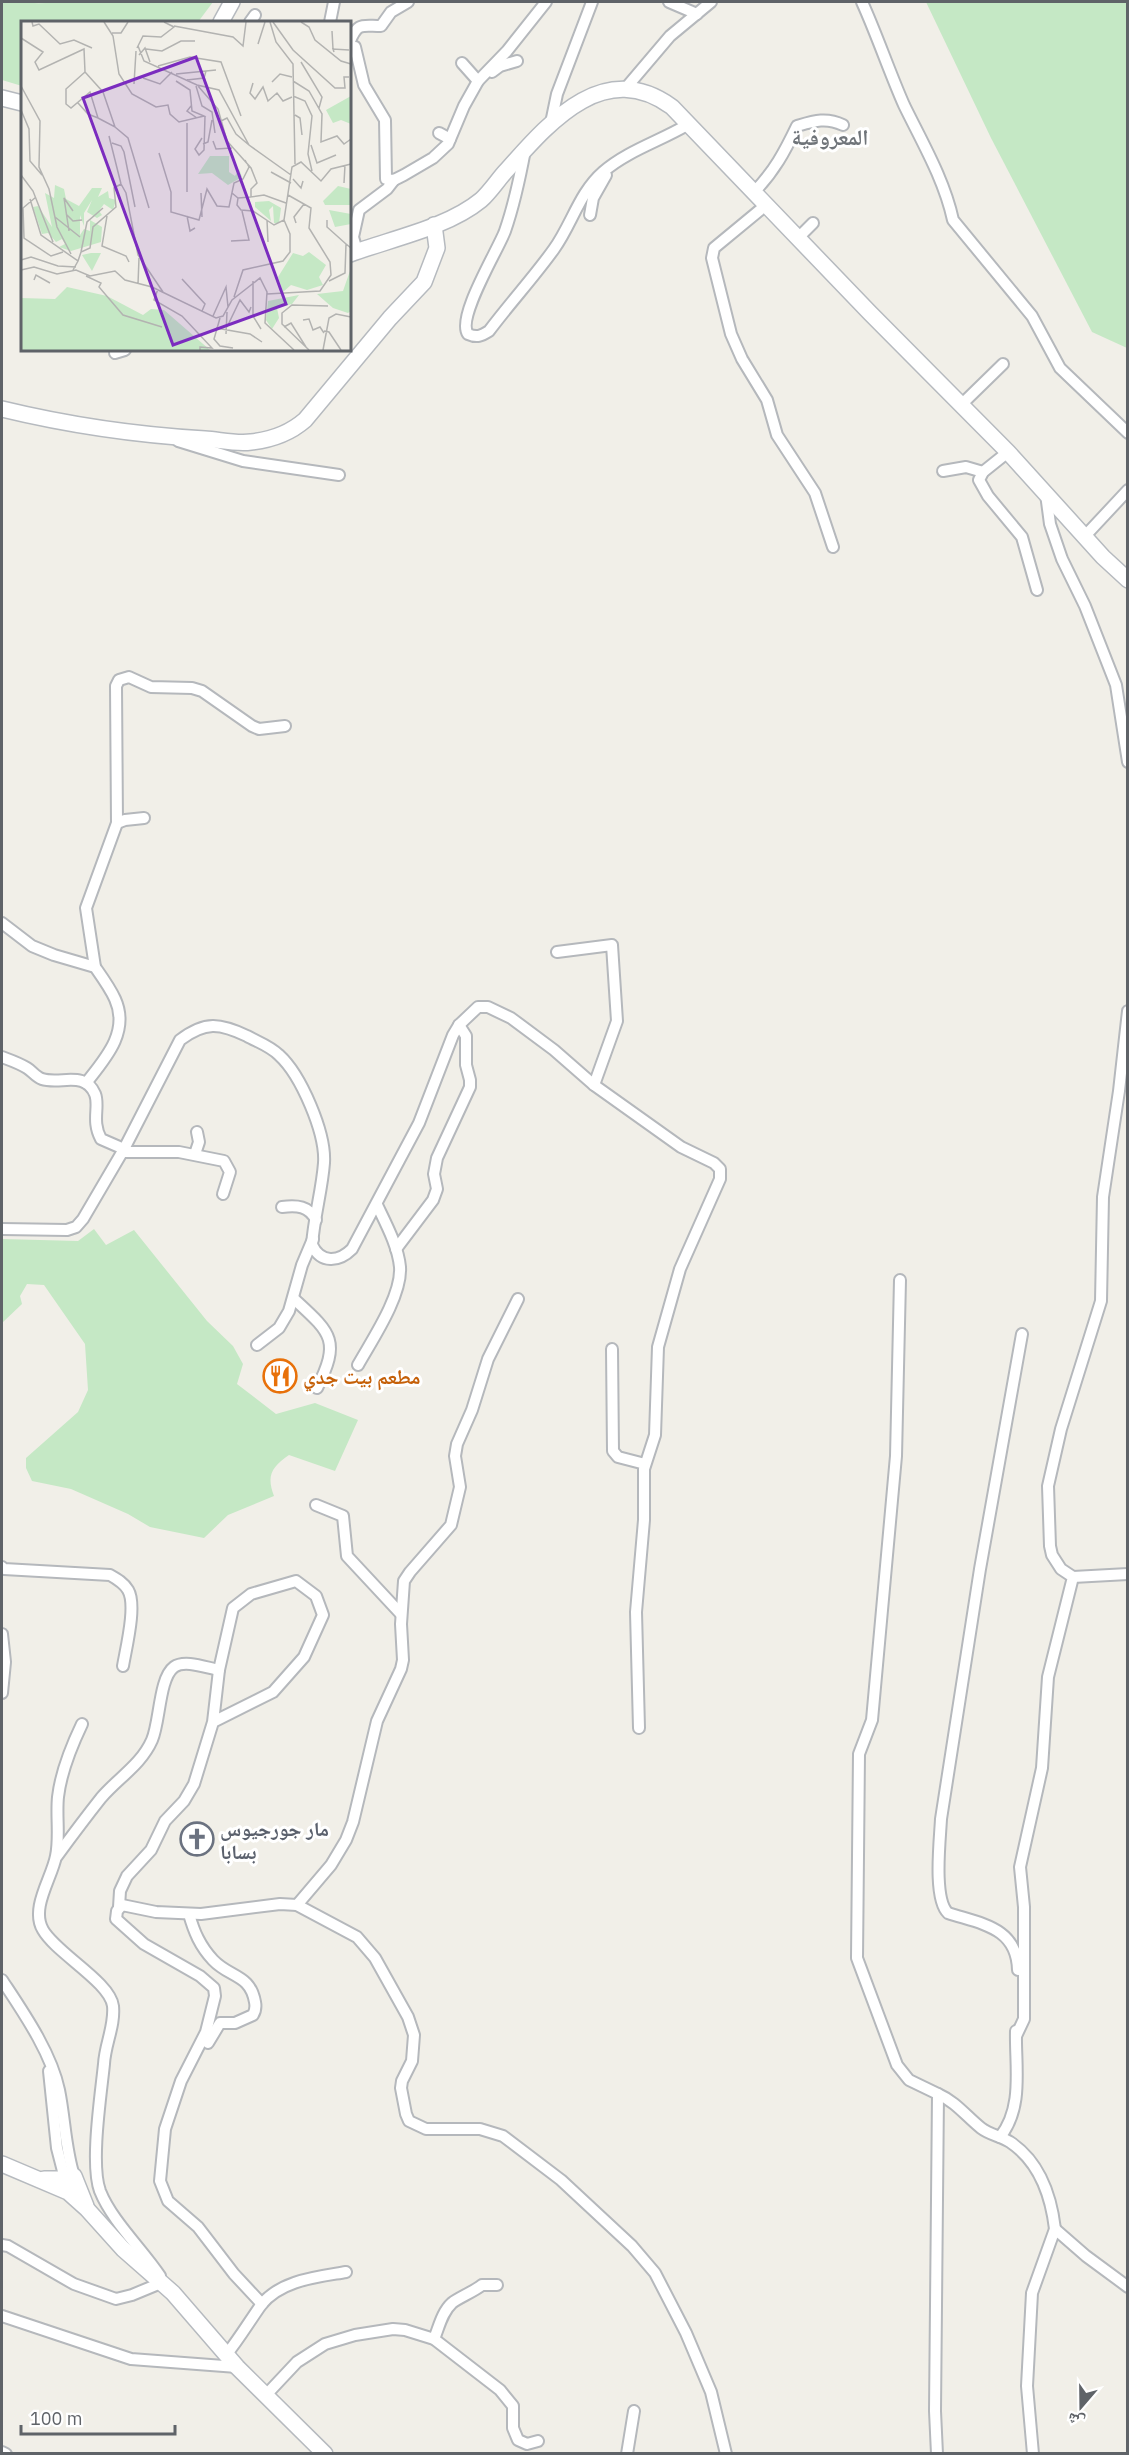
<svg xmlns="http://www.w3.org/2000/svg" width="1129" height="2455" viewBox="0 0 1129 2455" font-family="'IBM Plex Sans','Noto Naskh Arabic',sans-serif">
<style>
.green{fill:#c5e8c5}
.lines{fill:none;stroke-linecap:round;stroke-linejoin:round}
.street-casing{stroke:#b5b8bc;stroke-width:14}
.secondary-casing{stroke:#b6babf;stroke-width:18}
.street{stroke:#fff;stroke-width:10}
.secondary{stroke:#fff;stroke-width:15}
.labels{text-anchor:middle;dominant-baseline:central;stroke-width:6;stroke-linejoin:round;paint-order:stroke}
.food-label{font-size:20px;font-weight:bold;fill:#c56008;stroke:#fff;text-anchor:start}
.worship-label{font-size:20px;font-weight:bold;fill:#5b616d;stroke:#fff;text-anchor:start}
.quarter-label{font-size:22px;font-weight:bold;fill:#70757a;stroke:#fff}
.inset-road{fill:none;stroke:#b3b3b1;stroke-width:1.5}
.view{fill:#7b2cbf;fill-opacity:0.15;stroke:#7b2cbf;stroke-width:3}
.inset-edge{fill:none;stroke:#5f6368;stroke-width:3}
</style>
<rect width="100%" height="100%" fill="#f1efe8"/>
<g class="green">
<path d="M2,2C19,1 36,5 53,2H213L198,22H22V86L2,80Z"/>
<path d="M926,2H1127V348L1092,332L991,138Z"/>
<path d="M94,1229L106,1245L134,1230L207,1321L233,1346L243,1364L237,1384L276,1414L315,1403L358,1420L335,1471L289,1455C272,1467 266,1475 274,1496L228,1515L204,1538L150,1527L128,1514L71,1489L32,1481L26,1468V1458L78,1412L88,1390L85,1344L44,1285L27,1284L20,1296L22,1304L2,1323V1239L78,1241Z"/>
</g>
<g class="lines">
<defs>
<g id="street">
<path d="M669,2L697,14"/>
<path d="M862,2C877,35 889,71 904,105C922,142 944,179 953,220L1032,316L1060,368L1128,433"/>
<path d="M250,22L255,15"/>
<path d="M330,22L334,2"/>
<path d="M350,41C358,22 362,26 381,26L391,12L408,2"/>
<path d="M350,47H355L364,85L385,120L386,179L394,180L404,175L433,158L448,144L464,106L478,81L507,51L546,2"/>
<path d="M462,63L478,81"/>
<path d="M492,72L500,66L517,61"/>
<path d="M625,89L670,36L711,2"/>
<path d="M551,123L557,94L592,2"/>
<path d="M439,133L450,139"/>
<path d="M525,150C520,177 514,205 505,231C498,250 456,318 468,334C477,338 481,336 489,331C510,303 534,277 554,249C572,224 579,193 603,172C627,151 660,141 687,125"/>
<path d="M754,192C774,172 785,151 797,126C814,121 826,117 843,125"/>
<path d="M766,205L714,248L712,258L731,334L742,359L767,400L777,435L815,493L833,547"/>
<path d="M590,215L593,198L606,175"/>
<path d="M798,238L813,223"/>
<path d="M357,251L353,237L359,210L387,189L394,180"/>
<path d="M115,353L125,350"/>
<path d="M962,404L1003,364"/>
<path d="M178,441L243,461L339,475"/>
<path d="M1008,452L983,472L979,480L988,496L1022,537L1037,590"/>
<path d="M943,471L966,467L983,472"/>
<path d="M1046,494L1050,524L1062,559L1085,606L1116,685L1128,762"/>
<path d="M1085,536L1128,490"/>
<path d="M117,823L125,820L144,818"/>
<path d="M2,923L32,946L54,955L95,967C102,977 110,988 115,999C130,1032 105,1059 86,1083"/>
<path d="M557,952L612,945L617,1021L594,1085"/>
<path d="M95,967L86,908L117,823L116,686L119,680L129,677L151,687L192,688L202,691L252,726L259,729L285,726"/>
<path d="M2,1057C10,1060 19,1063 27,1068C32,1071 36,1077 42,1079C60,1085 85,1070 95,1094C100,1106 91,1121 101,1139L124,1149"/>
<path d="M122,1152H179L224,1161L230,1172L223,1194"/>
<path d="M195,1154L199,1142L197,1132"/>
<path d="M282,1207C297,1205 309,1206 316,1220"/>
<path d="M2,1229L67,1230L76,1227L83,1219L124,1149L180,1040C205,1021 220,1023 247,1036C258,1042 270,1046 279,1055C301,1075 326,1133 324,1163C322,1190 314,1217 312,1245C321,1264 339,1262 352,1249L419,1123L453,1035L459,1025L478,1007H488L511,1018L554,1050L594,1085L681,1147L714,1163L720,1169V1179L680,1269L658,1347L655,1435L644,1469V1520L636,1612L639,1728"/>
<path d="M396,1249L433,1200L437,1189L434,1174L437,1158L470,1087V1080L466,1065V1036L459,1025"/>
<path d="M900,1280L896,1456L872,1720L859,1754L857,1958L897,2065L909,2080L938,2094"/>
<path d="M294,1299C331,1333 341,1340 317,1388"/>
<path d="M257,1345L279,1328L289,1311L302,1265L313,1239"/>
<path d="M612,1349L613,1451L618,1457L645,1464"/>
<path d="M358,1365C372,1340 402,1296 400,1267C398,1246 386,1224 377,1205"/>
<path d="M316,1505L343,1516L347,1556L401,1614"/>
<path d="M2,1567L4,1569L110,1575C117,1579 124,1583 128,1590C137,1605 126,1648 123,1666"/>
<path d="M1073,1577L1128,1574"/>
<path d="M2,1634L5,1662L2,1693"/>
<path d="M82,1724C71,1747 61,1771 58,1797C56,1816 60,1837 56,1856C52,1878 30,1908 43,1930C56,1953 110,1982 113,2006C115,2026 105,2044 104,2064C101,2094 90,2164 100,2191C112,2221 142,2249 160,2276"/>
<path d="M57,1856C71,1837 86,1817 101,1798C118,1778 141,1765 152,1740C160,1722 159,1678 174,1667C185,1659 207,1668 219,1670"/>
<path d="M297,1905L331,1865L346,1840L353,1822L377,1721L401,1669L403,1660L401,1624L404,1581L410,1572L451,1525L460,1487L455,1456L457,1444L472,1410L488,1359L518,1299"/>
<path d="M119,1907L120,1891L127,1876L151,1850L165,1821L184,1801L194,1784L213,1722L219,1670L233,1608L251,1594L296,1581L316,1596L323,1615L304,1657L273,1692L213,1722"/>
<path d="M189,1914C194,1932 200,1946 213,1960C230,1978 250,1974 255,2002C256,2007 256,2010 253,2015L235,2023H220L208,2043"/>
<path d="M1018,1970C1017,1927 981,1924 948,1913C933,1899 940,1840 941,1819L980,1569L1022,1334"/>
<path d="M2,1980C23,2012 51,2052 59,2090C65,2119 65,2148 74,2176"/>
<path d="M1016,2036L1024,2019V1907L1020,1867L1042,1768L1048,1677L1073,1577L1061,1569L1052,1555L1050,1546L1048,1486L1061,1429L1101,1301L1103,1197L1119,1091L1128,1011"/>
<path d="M49,2071L57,2148L65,2179"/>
<path d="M1000,2137C1024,2107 1015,2066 1016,2031"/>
<path d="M2,2245L8,2246L74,2284L116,2299L132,2295L161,2283"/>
<path d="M262,2304L234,2274L198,2227L168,2201L160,2181L165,2129L181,2081L206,2032L215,1996L214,1988L200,1976L144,1944L116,1919L117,1911L122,1905L156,1912L201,1914L280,1904L297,1905L357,1937L375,1958L408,2017L414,2035L412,2061L402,2081L401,2088L406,2114L409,2121L426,2129H480L503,2136L561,2180L632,2246L655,2273L686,2333L711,2392L726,2454"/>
<path d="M2,2316L131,2359L237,2367"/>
<path d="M434,2339C439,2327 442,2312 452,2303C458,2298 473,2292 482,2285H497"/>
<path d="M226,2355C239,2339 249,2322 261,2305C281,2280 317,2277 346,2272"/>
<path d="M266,2395L297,2362L325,2344L355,2335L393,2329L405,2330L434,2339L500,2390L513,2406V2428L518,2440L527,2444L538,2441"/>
<path d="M2,2452L6,2454"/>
<path d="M627,2454L634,2411"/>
<path d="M937,2454L935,2411L938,2094C956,2102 966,2116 981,2128C990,2135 1001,2136 1010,2142C1040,2162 1051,2195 1055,2229"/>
<path d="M1033,2454L1027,2386L1032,2293L1055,2229L1086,2256L1128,2287"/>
</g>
<g id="secondary">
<path d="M221,22L232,2"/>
<path d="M2,98L22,103"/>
<path d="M350,254C390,239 447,228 481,200C490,192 497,181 505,172C548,124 603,57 672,107L870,313L1008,452L1103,557L1128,580"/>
<path d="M2,409C68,425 137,435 205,439C220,440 236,444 251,442C270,440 290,433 305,420L390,318L424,282L437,248L434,225"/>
<path d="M2,2164L68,2192L87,2209L123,2249L173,2293L237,2367L325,2454"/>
<path d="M44,2179H65L74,2176L86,2206"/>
</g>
</defs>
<use href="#street" class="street-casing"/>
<use href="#secondary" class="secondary-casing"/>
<use href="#street" class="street"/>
<use href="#secondary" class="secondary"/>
</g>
<defs>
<symbol id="restaurant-ring" viewBox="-11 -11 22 22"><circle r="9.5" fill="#fff" stroke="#e8710a" stroke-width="1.5"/><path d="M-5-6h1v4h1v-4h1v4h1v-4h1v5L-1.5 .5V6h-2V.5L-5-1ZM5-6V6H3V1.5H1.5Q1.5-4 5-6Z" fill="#e8710a"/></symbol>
<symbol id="church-ring" viewBox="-11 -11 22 22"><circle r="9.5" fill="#fff" stroke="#6b7280" stroke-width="1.5"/><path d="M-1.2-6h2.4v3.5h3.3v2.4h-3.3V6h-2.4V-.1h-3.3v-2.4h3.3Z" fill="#6b7280"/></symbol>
</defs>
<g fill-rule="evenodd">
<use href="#restaurant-ring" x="261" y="1357" width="38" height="38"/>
<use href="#church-ring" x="178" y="1820" width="38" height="38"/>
</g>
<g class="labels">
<g class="food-label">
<text x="303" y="1376">مطعم بيت جدي</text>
</g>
<g class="worship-label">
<text x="220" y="1828">مار جورجيوس<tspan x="220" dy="23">بسابا</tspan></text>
</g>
<g class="quarter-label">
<text x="830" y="136">المعروفية</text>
</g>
</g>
<g transform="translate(21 21)">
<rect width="330" height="330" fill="#f1efe8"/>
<path d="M330,75V103L320,99L312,102L305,89ZM189,135H208V151L214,155L218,148L221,156L207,164L191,152L177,153ZM34,164L43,168L45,178L58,185L71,167H81L77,176L87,170L88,177L95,179L92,189L83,183L78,190L81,194L76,197L66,191L71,179L63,192V205L59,194V214L63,208L69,210V199L81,206L80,221L50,230L38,226L44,223L41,218L35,221L27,212L21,213L12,186L17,185L31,206L24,172L33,177ZM317,165L330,168V184H304L302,180ZM248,180L260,187L258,202H253L252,185L248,189L250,200L234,186V181ZM308,189L330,193V203L314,206ZM288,231L305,244L298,256L302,264L286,269L270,264L262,271L257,256L272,232L282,235ZM70,232H80L71,250L61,234ZM330,247V290L327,292L312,287L296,273L322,270ZM46,266L86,275L122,294L130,288L143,289L189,329H0V277L34,278ZM278,274L271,283L256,287L258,297L251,308L245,299L247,280Z" fill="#c5e8c5"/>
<path class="inset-road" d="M11,1L12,5L18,3L39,23L53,19L71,27M83,1L92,15L98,53L111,73L135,86L147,84L149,93L158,101L183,95L171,90L169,69L155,60M249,1L255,21L272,43L274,143M252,1L272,29L314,67H324L323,56H328M280,1L288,6L294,19L320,40L330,43M153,5L212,16L222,25L225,1M311,10L312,28M91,12H100L107,1M0,17L22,31L14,41L18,49L63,28L64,51L45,68V83L50,87L69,71L77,97L67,93L57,82M237,23L244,1M117,25L123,40L176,64L198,69L228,124L270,154M116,27L122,15L140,16L153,6L143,1M125,28L141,30L160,20H174M313,31L312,28L328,29M118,34L124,27L129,41M280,41L301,76L298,87M137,45L169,36L200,41L220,95M64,51L82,71L94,106L77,97M155,53L195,49M122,57L139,63L151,51M166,59L183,57L185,50M272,60L288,70L301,93L300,121L316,115L323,123L330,118M251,61L259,53L271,56M232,62L229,72L234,78L242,66L247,80L256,72L262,80L271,76M113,63L115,30M0,65L19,100L18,146L28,168L36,206L50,233M175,65L181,85L191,91L194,112M177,65L197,88L206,120L230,147L236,162L230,168V176L243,174L265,182M272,75L284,80L291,95L287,133L291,150M170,85L166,90L176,97M0,89L8,108L9,140L21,154M274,94L279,97L281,114M200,100L206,97L215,113L228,124M94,106L107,117L128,187M88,115L100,163L105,172L117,234L142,271M181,117L174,128L178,134L183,129L184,95M192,120L195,128L211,127M91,122L100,125L103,131L114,186M182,123L187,121L191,99M290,124L296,142L315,134M138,132L150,171V191L178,199L186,168L196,185L208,186L213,162L222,158L228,146L224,139M250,151L270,162M0,154L12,170L32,221M272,158L280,167L282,160M323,162L324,144M166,171V102M180,172L181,196M211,172L217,177L230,176M15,176L2,187L3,217L30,235L42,231M217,177L216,184L220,189L232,190L253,204L263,199M9,178L20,214L57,240L52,249M45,193L52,200L61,199M86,195L81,225L105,235L108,241M166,195L169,210L174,207M34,196L59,216M246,199L247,221M306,199V206L325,223M275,202L273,196L283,183M48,210L43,177L52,190M210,220L228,219L221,190M60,231L66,201L82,187M0,239L10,236L37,245L55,246M57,240L60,231L69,227L72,206L95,186L93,167L100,163M0,249L13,246L36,253L55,249L69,255L94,250L104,259L131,266L195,297L202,295L211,279L239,257L246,271L244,302L273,329M65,255L80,262L78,266L102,294L141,306M161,258L184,283L181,290M13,259L15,254L29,262M232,260V295L240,308M308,260L324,252L325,223L330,227M117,263L118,237M137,268L133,279L161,295L191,327L179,326V329M246,273L299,270L310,254L309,241L288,207L290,187L267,174M213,276L222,249L262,240L269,231V213L263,199L271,146L280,141L300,160L310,148L330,143M192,295L205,266L207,286M199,297L193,318L199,325L212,327M282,299L288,298L292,309L299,306L303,312M206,306L219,279L228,291L230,286M263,306L270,302L285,326M195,307L229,313L241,321M303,310L308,311L320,329M205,313L206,291M288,329L261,303V292L271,284L307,285M302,329L308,297L315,293L330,296"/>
<path class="view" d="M175,36L265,283L152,324L62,77Z"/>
<rect width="330" height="330" class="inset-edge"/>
</g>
<rect width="1129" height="2455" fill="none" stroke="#5f6368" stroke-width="6"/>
<g transform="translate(1081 2407) rotate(200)" stroke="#ffffff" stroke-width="4.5" paint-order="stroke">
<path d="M0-4.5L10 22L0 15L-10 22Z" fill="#5f6368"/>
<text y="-9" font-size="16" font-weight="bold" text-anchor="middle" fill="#5f6368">ش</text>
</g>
<path d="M21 2425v9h154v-9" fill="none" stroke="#5f6368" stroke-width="3"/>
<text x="30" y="2425" font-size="18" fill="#5f6368" stroke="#ffffff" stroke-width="4.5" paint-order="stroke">100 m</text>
</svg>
